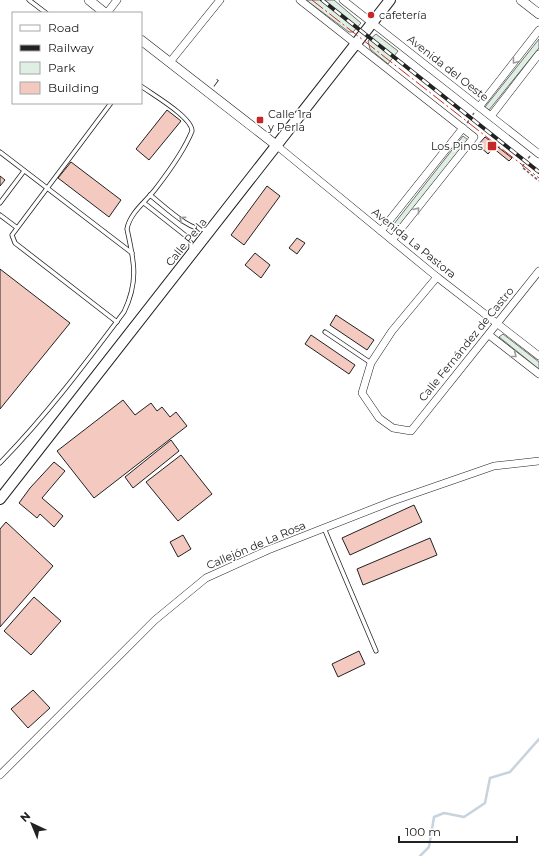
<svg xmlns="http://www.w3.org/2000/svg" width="539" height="856" viewBox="0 0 539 856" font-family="Montserrat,sans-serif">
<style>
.green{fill:#e0efe3;stroke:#6f6f6f}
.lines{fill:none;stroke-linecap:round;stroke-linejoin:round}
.stream{stroke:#c7d3dd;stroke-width:2.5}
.building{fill:#f3c9c0;stroke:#222}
.service-casing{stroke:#222;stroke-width:5}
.minor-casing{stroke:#222;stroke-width:8}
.tertiary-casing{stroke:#222;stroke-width:10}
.secondary-casing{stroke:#222;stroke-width:12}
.path{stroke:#646464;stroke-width:1.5;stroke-dasharray:3 2;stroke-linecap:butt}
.service{stroke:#fff;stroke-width:3.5}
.minor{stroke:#fff;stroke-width:7}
.tertiary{stroke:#fff;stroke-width:9}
.secondary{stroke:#fff;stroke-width:10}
.rail-casing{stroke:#222;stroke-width:4}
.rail{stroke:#fff;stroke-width:2.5;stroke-dasharray:8;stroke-linecap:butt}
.power{stroke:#c62828;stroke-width:1;stroke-dasharray:14 3 2 3;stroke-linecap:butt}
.oneway{stroke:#9c9c9c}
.poi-dot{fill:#c62828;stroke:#fff;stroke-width:1.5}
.labels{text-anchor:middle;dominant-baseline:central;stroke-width:3;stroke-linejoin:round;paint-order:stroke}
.poi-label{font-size:11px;fill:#222;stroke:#fff;text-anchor:start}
.street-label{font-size:11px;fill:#222;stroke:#fff}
</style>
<rect width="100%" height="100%" fill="#fff"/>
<g class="green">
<path d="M306,0H334L361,23L353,32H349Z"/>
<path d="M376,34L398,51L388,64L370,49L368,41Z"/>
<path d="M539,39V48L489,110L485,107Z"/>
<path d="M463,136L468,140L394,232L390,229Z"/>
<path d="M503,334L539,362V369L499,337Z"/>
</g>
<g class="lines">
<path class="stream" d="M420,856L429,847L434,817L444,813L464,817L485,803L490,778L510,772L539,739"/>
</g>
<g class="building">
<path d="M167,110L181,121L149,160L136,149Z"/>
<path d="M485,137L512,158L509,161L493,148L488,154L478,145Z"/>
<path d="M71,162L121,200L109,217L58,178Z"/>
<path d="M0,176L5,180L0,186Z"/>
<path d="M267,186L280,196L244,245L231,235Z"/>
<path d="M297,238L305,243L297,254L289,248Z"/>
<path d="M255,253L270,265L261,278L245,265Z"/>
<path d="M0,269L70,323L0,409Z"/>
<path d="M336,315L374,340L367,350L330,325Z"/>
<path d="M311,335L355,365L349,374L305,344Z"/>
<path d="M123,400L135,415L151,403L157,411L162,407L170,417L176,412L187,426L94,498L57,451Z"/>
<path d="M171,440L179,451L133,488L125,477Z"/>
<path d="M181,455L212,494L178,521L146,482Z"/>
<path d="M54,462L65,471L42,498L63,516L54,527L40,514L37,518L19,503L30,488Z"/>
<path d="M414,505L422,522L350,555L342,538Z"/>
<path d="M6,522L53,566L0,627V529Z"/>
<path d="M183,535L191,549L178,557L170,542Z"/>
<path d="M430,538L437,555L363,585L357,569Z"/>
<path d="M34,597L61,621L31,655L4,631Z"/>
<path d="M359,651L365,664L338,677L332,664Z"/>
<path d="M33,690L50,708L28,728L11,709Z"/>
</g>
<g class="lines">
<defs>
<g id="service">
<path d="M29,0L46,13"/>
<path d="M111,103L12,235L15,243L117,322"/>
<path d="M0,152L132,253"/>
<path d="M150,195C163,205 192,234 208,229"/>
<path d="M0,203L24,171"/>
<path d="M144,203L186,236L191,243V250"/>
<path d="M0,215L16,227"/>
<path d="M325,332L371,363"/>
<path d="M0,463C46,416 85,364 124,312C139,281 134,261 127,229C130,212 147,201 157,187C170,170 184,151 192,131C192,117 153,95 141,86"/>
<path d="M324,528L376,651"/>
</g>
<g id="minor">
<path d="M300,0L474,137L392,240"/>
<path d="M343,0L539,154"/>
<path d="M107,13L117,0"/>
<path d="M170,62L220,0"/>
<path d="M479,107L539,30"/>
<path d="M491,116L539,54"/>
<path d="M276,145L437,277L539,356"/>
<path d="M381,231L463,128"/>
<path d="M437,277L392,331L371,363L362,393L379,418L393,428L411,431L539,271"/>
<path d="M489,335L539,374"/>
<path d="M0,775L155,620L206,578L268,550L393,501L494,466L539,461"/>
</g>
<g id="tertiary">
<path d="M89,0L105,13"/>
<path d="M521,0L539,14"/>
<path d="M141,40L276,145"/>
</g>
<path id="secondary" d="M0,499L390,0"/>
</defs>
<use href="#service" class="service-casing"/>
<use href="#minor" class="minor-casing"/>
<use href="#tertiary" class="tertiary-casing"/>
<use href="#secondary" class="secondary-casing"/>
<g class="path">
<path d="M467,123L474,113"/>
<path d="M530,156L522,167L539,181"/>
</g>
<use href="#service" class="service"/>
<use href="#minor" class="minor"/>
<use href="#tertiary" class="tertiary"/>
<use href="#secondary" class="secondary"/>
<defs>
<path id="rail" d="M322,0L539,172"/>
</defs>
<use href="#rail" class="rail-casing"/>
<use href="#rail" class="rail"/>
<path class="power" d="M312,0L539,178"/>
</g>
<defs><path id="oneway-chevron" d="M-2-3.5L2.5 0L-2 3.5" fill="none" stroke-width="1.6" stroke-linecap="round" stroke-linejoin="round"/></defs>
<g class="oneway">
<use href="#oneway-chevron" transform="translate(515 61) rotate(128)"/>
<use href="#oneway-chevron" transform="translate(417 210) rotate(-52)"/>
<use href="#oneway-chevron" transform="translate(182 219) rotate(-143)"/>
<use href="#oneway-chevron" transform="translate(514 355) rotate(38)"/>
</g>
<g class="poi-dot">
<circle cx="371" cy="15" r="4"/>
<rect x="256" y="116" width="8" height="8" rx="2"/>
<rect x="487" y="141" width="10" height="10" rx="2"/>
</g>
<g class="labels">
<g class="poi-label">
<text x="379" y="15">cafetería</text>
<text x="268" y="114">Calle 1ra<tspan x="268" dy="13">y Perla</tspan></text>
<text x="483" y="146" text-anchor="end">Los Pinos</text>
</g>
<g class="street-label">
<text transform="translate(448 68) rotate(38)">Avenida del Oeste</text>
<text transform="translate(216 83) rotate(38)">1</text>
<text transform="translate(186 242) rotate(-51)">Calle Perla</text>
<text transform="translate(414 243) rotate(39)">Avenida La Pastora</text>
<text transform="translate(466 344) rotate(-51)">Calle Fernández de Castro</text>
<text transform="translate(256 545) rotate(-23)">Callejón de La Rosa</text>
</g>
</g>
<rect x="12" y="12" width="130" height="92" fill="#ffffff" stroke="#a7a7a7"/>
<rect x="20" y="25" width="20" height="6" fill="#ffffff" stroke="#a7a7a7"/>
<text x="48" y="32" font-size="12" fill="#222222">Road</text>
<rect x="20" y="45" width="20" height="6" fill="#222222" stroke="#a7a7a7"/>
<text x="48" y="52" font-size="12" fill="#222222">Railway</text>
<rect x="20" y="62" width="20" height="12" fill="#e0efe3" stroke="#a7a7a7"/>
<text x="48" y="72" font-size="12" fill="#222222">Park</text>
<rect x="20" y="82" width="20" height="12" fill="#f3c9c0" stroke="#a7a7a7"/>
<text x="48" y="92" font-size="12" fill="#222222">Building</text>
<g transform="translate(32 824) rotate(316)" stroke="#ffffff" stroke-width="3" paint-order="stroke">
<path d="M0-3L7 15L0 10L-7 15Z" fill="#222222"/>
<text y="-6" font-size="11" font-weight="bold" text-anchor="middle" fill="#222222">N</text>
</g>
<path d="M399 836v6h118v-6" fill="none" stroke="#222222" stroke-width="2"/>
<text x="405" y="836" font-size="12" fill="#222222" stroke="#ffffff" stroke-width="3" paint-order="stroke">100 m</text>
</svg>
